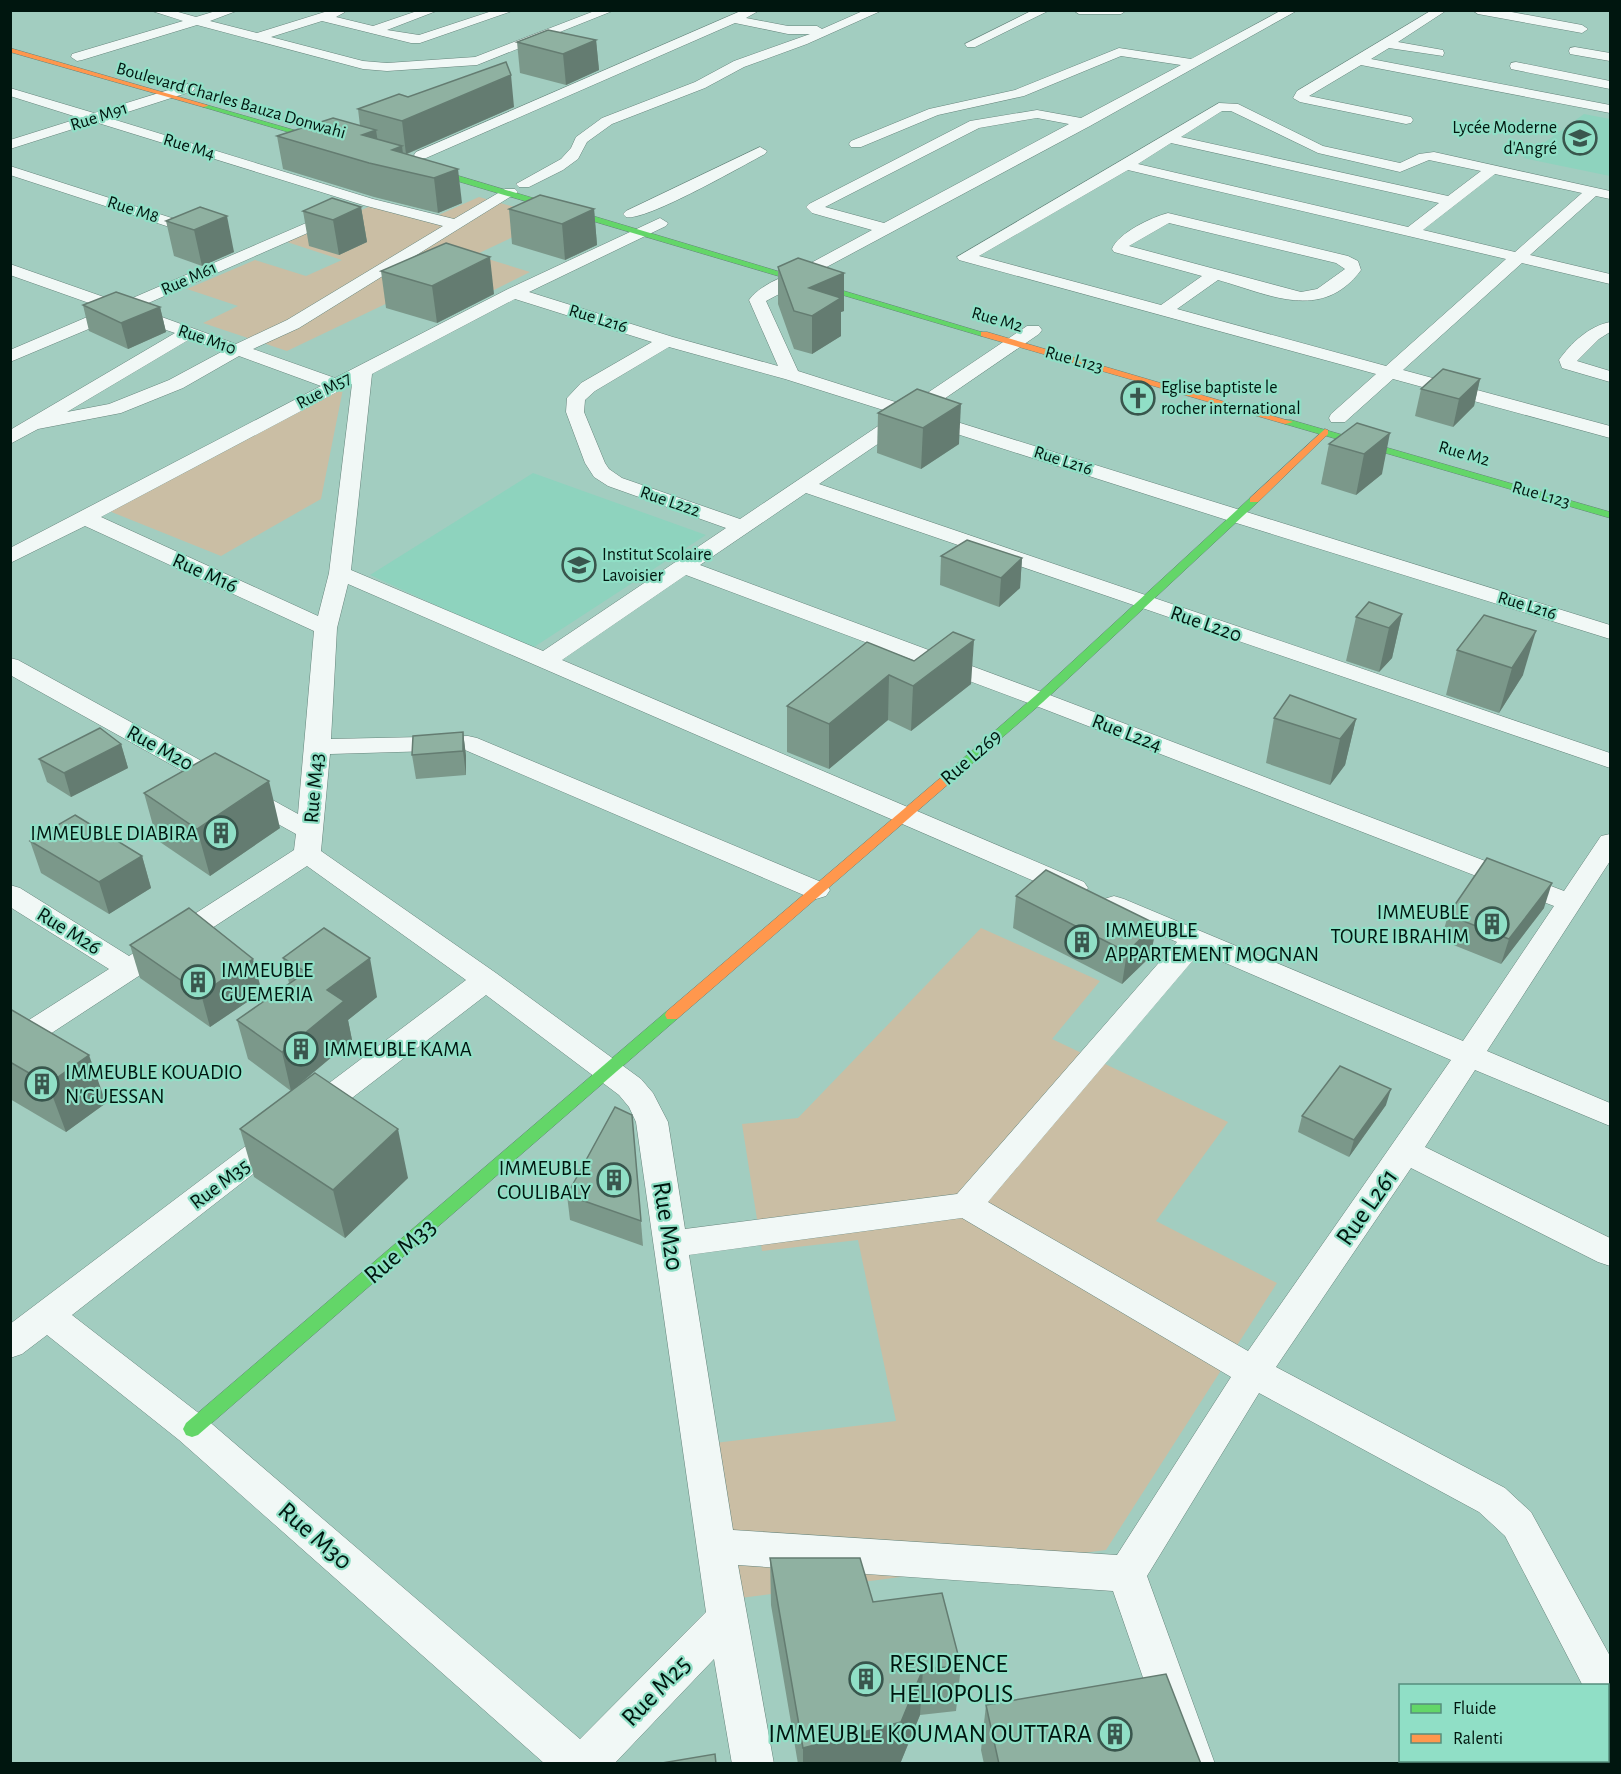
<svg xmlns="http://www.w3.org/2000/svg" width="1621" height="1774" viewBox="0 0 1621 1774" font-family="'Alegreya Sans',sans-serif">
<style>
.built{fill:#8ed3be}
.green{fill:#cabea4}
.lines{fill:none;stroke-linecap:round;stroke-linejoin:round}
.street-casing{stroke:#65847b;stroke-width:1}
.fast-casing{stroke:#65847b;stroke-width:1}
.slow-casing{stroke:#65847b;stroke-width:1}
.street{fill:#f1f8f6;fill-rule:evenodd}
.fast{fill:#63d668;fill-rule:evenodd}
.slow{fill:#ff974d;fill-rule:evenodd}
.wall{fill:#7b988a}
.shaded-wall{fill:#647c71}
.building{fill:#8fb1a1;stroke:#647c71;stroke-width:1.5}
.labels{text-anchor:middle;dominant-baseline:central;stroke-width:4.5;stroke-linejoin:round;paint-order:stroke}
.far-street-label{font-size:18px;fill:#00160f;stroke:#90dfc6}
.far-poi-label{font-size:18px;fill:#00160f;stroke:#90dfc6;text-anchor:start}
.street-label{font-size:21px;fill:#00160f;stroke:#90dfc6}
.poi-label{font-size:21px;fill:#00160f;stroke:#90dfc6;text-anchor:start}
.near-street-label{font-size:26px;fill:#00160f;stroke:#90dfc6}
.near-poi-label{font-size:26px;fill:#00160f;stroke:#90dfc6;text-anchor:start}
</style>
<rect width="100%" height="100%" fill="#a2cdc0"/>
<g class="built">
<path d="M1584,114L1610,119V176L1523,158Z"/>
<path d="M533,473L706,535L531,649L370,575Z"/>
</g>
<g class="green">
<path d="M479,197L553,218L475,255L530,272L468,303L419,288L287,351L203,323L238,306L187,289L255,260L306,276L342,260L287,242L380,202L434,217Z"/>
<path d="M343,389L321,499L221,556L109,511Z"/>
<path d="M981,928L1100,981L1052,1039L1228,1122L1156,1221L1277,1283L1106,1550L733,1599L715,1443L896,1421L858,1240L762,1251L742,1124L798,1118Z"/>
</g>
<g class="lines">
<defs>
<g id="street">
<path d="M149,10H171L196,17L219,10H239L210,21L257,33L331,10L345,12L336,17L373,26L420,10H439L387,30L419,35L495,10H515L420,43H411L322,21L271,37L363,61L387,63L475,57L597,10H615L477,65L387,71L363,69L197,25L82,60L77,61L71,57L72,54L183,21Z"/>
<path d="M743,10H760L746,18L788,26H817L822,29L865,10H883L807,44L744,67L705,88L612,124L587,142L578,159L563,170L529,187H519L516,184L561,159L571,148L576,137L602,118L695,82L734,61L810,34H788L735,23L426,158H416L414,155L416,152Z"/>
<path d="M1033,10H1050L975,47H967L965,44Z"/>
<path d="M1073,10H1127L1121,14H1079Z"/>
<path d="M1282,10H1298L1090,126L821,270H809L807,267L809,264L872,230L812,213L806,207L809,204L970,121L1037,110L1081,118L1181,65L1121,56L1024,96L938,115L861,147H851L849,144L851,141L929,109L1015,90L1119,48L1191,59ZM1037,118L1069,124L884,223L825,207L979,128Z"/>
<path d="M1432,10H1447L1398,42L1443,50L1444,53L1443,56L1389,48L1371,59L1610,105V113L1361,65L1309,96L1411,117L1413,120L1411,123L1406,124L1300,102L1293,98L1297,91Z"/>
<path d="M1472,10H1501L1582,25L1588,29L1582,33L1478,14Z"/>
<path d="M1575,47L1610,53V61L1570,54L1569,51L1570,48Z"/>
<path d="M1516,62L1610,81V89L1511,69L1510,66L1511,63Z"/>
<path d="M188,84L195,88L193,91L109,118L373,199L454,219L505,189H515L518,192L299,328L253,349L335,378L508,289L660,218L668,223L666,226L529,292L673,337L778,366L749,300C757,288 787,271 802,274L804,278L802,282L766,301L798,371L908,406L1027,326H1039L1042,330L1039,334L925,412L1610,625V639L1230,521L913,420L819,484L1610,753V768L806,493L700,565L1047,694L1564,891L1601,836L1610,834V861L1487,1051L1610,1103V1126L1475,1070L1425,1147L1610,1238V1266L1598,1262L1411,1168L1276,1367L1505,1488L1531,1512L1610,1656V1703L1608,1705V1686H1583L1505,1536L1479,1512L1259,1393L1147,1576L1215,1764H1173L1113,1591L738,1565L774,1764H732L714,1659L614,1764H545L179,1440L47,1335L22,1354L10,1358V1324L267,1130L278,1126L289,1130L294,1138L289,1146L72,1315L205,1418L580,1739L706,1612L636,1122L629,1107L619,1095L486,995L322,1121L311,1124L300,1121L296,1113L300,1105L466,980L307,866L21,1053L10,1056V1032L109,969L10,907V885L20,888L129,956L294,850L296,834L10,675V658L18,660L298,814L314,631L85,526L10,563V548L321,386L239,356L183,388L121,413L38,429L10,444V430L175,333L122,315L10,362V350L106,309L10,275V264L121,303L334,211H344L347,214L344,217L137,308L236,344L287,320L443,226L363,205L95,122L10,149V140L80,118L10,96V88L94,113ZM515,299L652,342L581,383L567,398L566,412L585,463L594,477L608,486L726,528L543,651L351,570L372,374ZM190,339L223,351L169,380L109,404L67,412ZM669,347L785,379L896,414L740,519L622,478L609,469L605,463L584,412L585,400L595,391ZM352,384L329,573L318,616L101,517ZM686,575L1031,704L1554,906L1463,1041L1124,899L1114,896L1104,899L1100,905L1104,911L1177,942L957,1194L685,1229L668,1122L653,1093L641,1079L496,973L321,851L330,754L465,750L806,896L816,899L826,896L830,890L826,884L477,738L468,736L331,739L337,628L348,584L1064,894L1074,897L1084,894L1088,888L1084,882L562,660ZM1200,952L1451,1060L1248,1351L988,1202ZM962,1218L1231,1377L1117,1555L733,1530L689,1255Z"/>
<path d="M1219,103L1238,104L1323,146L1400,163L1419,154L1434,152L1610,191V199L1596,196L1530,255L1610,274V284L1522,263L1403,370L1610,426V438L1393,379L1345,422H1331L1329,418L1331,414L1376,374L959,260L957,257ZM1222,111H1231L1318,153L1400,172L1429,160L1481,171L1448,196L1181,137ZM1171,143L1439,203L1408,227L1138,164ZM1128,170L1506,259L1386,366L1177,309L1218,280C1268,294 1322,323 1361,270L1358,261L1348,256L1168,213C1152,217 1118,233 1112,249L1114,252L1202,276L1161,305L979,256ZM1495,174L1582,193L1515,252L1423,230ZM1169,223L1336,263L1345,269L1317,289L1301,292L1129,246Z"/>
<path d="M760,147L767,151L765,154C742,166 645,222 626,217L623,214L626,211Z"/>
<path d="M10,166L206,229L208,232L200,237L194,235L10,175Z"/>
<path d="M1610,322V332L1599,339L1577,361L1610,371V382L1562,368L1559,360C1571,343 1589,326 1610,322Z"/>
</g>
<g id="fast">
<path d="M203,105H207L339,143L332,145L203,107Z"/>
<path d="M413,164H419L988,334L981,336L413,168Z"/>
<path d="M1285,420H1291L1610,512V518L1285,424Z"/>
<path d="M1254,497L1259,500L1258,502L1043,702L960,774H952L950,771L952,768L1035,696L1250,498Z"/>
<path d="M672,1010L677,1011L679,1015L677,1019L198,1435L192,1437L186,1435L183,1429L186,1423L667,1011Z"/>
</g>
<g id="slow">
<path d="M10,48L207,105L208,106L203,107L10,52Z"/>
<path d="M981,332H987L1293,422L1285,424L981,336Z"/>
<path d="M1325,429L1328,430V434L1258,502H1250V498Z"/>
<path d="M956,767L962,771L960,774L677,1019H667L665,1015L667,1011L952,768Z"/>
</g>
</defs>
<use href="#street" class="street-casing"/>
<use href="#fast" class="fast-casing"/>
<use href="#slow" class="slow-casing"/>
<use href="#street" class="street"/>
<use href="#fast" class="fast"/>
<use href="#slow" class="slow"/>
</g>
<g class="wall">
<path d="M596,40L599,70L566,85L520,73L517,42Z"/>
<path d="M408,97L514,107L407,154L462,203L438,213L374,197L283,169L277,136L360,126L358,109Z"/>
<path d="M200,207L234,252L202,266L174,256L166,221Z"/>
<path d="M361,207L367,242L339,255L309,246L303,211Z"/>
<path d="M509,209H594L597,245L565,260L512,244Z"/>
<path d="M778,267L844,273V311L841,312V336L812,354L794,349L778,304Z"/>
<path d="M381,271L494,294L437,323L386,308Z"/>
<path d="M83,305L160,307L166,332L128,349L89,331Z"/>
<path d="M1480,379L1474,406L1453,427L1415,416L1421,389Z"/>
<path d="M917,389L959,444L921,469L877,453L878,413Z"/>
<path d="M1357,423L1382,474L1356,495L1321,484L1329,444Z"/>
<path d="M941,556L1022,558L1020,588L999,607L940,585Z"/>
<path d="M1402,614L1392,658L1379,672L1346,661L1356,617Z"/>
<path d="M1484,615L1523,675L1499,713L1446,695L1457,650Z"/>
<path d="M914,661L971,684L911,731L888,720L829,769L787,752V706Z"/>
<path d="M1274,718L1356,719L1345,765L1330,785L1266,763Z"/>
<path d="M463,732L466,756V775L416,779L412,755Z"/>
<path d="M121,744L128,768L71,797L47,782L39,759Z"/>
<path d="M144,793L280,828L210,876L157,840Z"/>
<path d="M30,841L142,856L151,888L109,914L41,873Z"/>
<path d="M1016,896L1156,924L1151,956L1122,984L1013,928Z"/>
<path d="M1544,908L1501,964L1441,940L1448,915Z"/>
<path d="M130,945L262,992L210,1027L140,978Z"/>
<path d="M283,958L377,997L348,1020L352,1040L295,1088L408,1178L345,1238L254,1177L240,1129L291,1091L248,1059L237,1020L289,983Z"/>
<path d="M10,1009L106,1103L66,1132L10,1099Z"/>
<path d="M1386,1105L1349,1157L1298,1132L1302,1116Z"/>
<path d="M632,1115L643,1246L570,1220L567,1195Z"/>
<path d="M770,1558L873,1602L961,1666L956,1711L920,1715L900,1764H798L771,1605Z"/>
<path d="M986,1705L1201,1764H984L981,1750Z"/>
</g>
<g class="shaded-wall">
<path d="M596,40L599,70L566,85L563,54Z"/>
<path d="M511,75L514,107L406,154L402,121Z"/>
<path d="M376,130L381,163L362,135Z"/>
<path d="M402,146L405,171L392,150Z"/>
<path d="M458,169L462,203L438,213L434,178Z"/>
<path d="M361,207L367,242L339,255L333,220Z"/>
<path d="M594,209L597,245L565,260L562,224Z"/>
<path d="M227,216L234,252L202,266L194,230Z"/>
<path d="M490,257L494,294L437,323L432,286Z"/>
<path d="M844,273V311L841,312V336L812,354V316L809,288Z"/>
<path d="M160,307L166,332L128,349L121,323Z"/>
<path d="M1480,379L1474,406L1453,427L1459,399Z"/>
<path d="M961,404L959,444L921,469L923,428Z"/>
<path d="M1390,433L1382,474L1356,495L1364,454Z"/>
<path d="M1022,558L1020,588L999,607L1001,578Z"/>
<path d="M1402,614L1392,658L1379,672L1389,628Z"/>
<path d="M1536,631L1523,675L1499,713L1512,668Z"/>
<path d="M974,640L971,684L911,731L913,686Z"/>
<path d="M889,675L888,720L829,769V724Z"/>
<path d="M1356,719L1345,765L1330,785L1340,739Z"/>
<path d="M463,732L466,756V775L463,751Z"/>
<path d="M121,744L128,768L71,797L64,773Z"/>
<path d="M269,781L280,828L210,876L197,829Z"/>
<path d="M142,856L151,888L109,914L99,882Z"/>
<path d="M1552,883L1544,908L1501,964L1509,939Z"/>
<path d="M1156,924L1151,956L1122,984L1127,952Z"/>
<path d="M370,958L377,997L348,1020L352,1040L291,1091L282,1052L327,990Z"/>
<path d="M253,959L262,992L210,1027L201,994Z"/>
<path d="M89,1055L106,1103L66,1132L48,1084Z"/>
<path d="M1391,1089L1386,1105L1349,1157L1354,1140Z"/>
<path d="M398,1129L408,1178L345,1238L333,1190Z"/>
<path d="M923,1669L920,1715L900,1764H803V1748Z"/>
</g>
<g class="building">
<path d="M548,30L596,40L563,54L517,42Z"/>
<path d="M506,62L511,75L402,121L358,109L399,94L408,97Z"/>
<path d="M333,118L376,130L362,135L402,146L392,150L458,169L434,178L369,163L277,136Z"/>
<path d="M540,195L594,209L562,224L509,209Z"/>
<path d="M332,198L361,207L333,220L303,211Z"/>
<path d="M200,207L227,216L194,230L166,221Z"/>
<path d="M446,243L490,257L432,286L381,271Z"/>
<path d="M798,258L844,273L809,288L841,298L812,316L794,311L778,267Z"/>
<path d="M116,292L160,307L121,323L83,305Z"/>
<path d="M1443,369L1480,379L1459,399L1421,389Z"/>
<path d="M917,389L961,404L923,428L878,413Z"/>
<path d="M1357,423L1390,433L1364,454L1329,444Z"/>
<path d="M967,540L1022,558L1001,578L941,556Z"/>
<path d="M1369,602L1402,614L1389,628L1356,617Z"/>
<path d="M1484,615L1536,631L1512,668L1457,650Z"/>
<path d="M953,632L974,640L913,686L889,675L829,724L787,706L867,642L914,661Z"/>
<path d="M1290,695L1356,719L1340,739L1274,718Z"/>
<path d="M100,728L121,744L64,773L39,759Z"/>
<path d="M463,732V751L412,755L413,736Z"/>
<path d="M215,753L269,781L197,829L144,793Z"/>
<path d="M75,815L142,856L99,882L30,841Z"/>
<path d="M1487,858L1552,883L1509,939L1448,915Z"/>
<path d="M1046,870L1156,924L1127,952L1016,896Z"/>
<path d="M189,908L253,959L201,994L130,945Z"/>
<path d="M324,928L370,958L327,990L344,1001L282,1052L237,1020L306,972L283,958Z"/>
<path d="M10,1009L89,1055L48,1084L10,1062Z"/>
<path d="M1340,1066L1391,1089L1354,1140L1302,1116Z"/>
<path d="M315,1073L398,1129L333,1190L240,1129Z"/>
<path d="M615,1107L632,1115L641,1221L567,1195Z"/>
<path d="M770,1558H860L873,1602L942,1593L961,1666L923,1669L901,1722L803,1748Z"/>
<path d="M1166,1674L1201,1764H999L986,1705Z"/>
<path d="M715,1754L716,1764H656Z"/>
</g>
<defs>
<symbol id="university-ring" viewBox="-11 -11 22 22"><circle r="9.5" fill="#90dfc6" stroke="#39564d" stroke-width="1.5"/><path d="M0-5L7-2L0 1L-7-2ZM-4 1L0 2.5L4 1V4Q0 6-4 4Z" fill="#39564d"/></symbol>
<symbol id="church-ring" viewBox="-11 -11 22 22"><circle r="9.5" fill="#90dfc6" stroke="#39564d" stroke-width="1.5"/><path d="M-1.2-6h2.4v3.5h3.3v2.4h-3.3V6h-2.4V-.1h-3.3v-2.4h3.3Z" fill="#39564d"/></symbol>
<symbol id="school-ring" viewBox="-11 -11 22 22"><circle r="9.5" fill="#90dfc6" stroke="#39564d" stroke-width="1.5"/><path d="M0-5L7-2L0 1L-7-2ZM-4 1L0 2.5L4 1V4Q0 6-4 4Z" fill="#39564d"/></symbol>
<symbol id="building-ring" viewBox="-11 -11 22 22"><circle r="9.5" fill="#90dfc6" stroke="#39564d" stroke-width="1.5"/><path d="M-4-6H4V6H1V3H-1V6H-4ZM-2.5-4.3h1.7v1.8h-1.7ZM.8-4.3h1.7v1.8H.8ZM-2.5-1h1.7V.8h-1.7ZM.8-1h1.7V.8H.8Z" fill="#39564d"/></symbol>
</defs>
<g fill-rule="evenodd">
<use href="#university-ring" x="1561" y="119" width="38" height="38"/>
<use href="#church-ring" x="1119" y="379" width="38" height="38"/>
<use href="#school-ring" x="560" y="546" width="38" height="38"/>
<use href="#building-ring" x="202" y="814" width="38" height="38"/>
<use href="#building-ring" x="1473" y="905" width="38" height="38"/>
<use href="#building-ring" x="1063" y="923" width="38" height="38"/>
<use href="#building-ring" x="179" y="963" width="38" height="38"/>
<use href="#building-ring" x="282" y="1030" width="38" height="38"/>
<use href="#building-ring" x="23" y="1065" width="38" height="38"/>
<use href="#building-ring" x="595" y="1161" width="38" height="38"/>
<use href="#building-ring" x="847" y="1660" width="38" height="38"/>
<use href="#building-ring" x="1096" y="1715" width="38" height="38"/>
</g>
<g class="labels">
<g class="far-street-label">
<text transform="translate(231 101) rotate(16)">Boulevard Charles Bauza Donwahi</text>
<text transform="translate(99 117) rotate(-18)">Rue M91</text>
<text transform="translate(189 147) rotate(17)">Rue M4</text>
<text transform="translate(133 210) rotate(18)">Rue M8</text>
<text transform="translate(189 279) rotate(-24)">Rue M61</text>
<text transform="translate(598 319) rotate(17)">Rue L216</text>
<text transform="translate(997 320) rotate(16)">Rue M2</text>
<text transform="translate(207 340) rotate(19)">Rue M10</text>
<text transform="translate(1074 360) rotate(16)">Rue L123</text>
<text transform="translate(324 391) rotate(-28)">Rue M57</text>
<text transform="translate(1464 454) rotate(16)">Rue M2</text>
<text transform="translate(1063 461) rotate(18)">Rue L216</text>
<text transform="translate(1541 495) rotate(16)">Rue L123</text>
<text transform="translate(670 502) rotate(19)">Rue L222</text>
<text transform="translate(1527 606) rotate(17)">Rue L216</text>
</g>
<g class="far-poi-label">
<text x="1557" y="128" text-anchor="end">Lycée Moderne<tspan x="1557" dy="21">d'Angré</tspan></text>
<text x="1161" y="388">Eglise baptiste le<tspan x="1161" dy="21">rocher international</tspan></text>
<text x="602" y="555">Institut Scolaire<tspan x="602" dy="21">Lavoisier</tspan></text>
</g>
<g class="street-label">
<text transform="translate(205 573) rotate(24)">Rue M16</text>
<text transform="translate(1206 624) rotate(19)">Rue L220</text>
<text transform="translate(1127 733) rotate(21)">Rue L224</text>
<text transform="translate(160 748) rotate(29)">Rue M20</text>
<text transform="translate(971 757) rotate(-41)">Rue L269</text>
<text transform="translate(314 788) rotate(-85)">Rue M43</text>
<text transform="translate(69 931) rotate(32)">Rue M26</text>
<text transform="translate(220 1184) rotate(-37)">Rue M35</text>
</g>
<g class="poi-label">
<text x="198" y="833" text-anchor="end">IMMEUBLE DIABIRA</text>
<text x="1469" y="912" text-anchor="end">IMMEUBLE<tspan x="1469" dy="24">TOURE IBRAHIM</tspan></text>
<text x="1105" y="930">IMMEUBLE<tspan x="1105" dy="24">APPARTEMENT MOGNAN</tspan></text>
<text x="221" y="970">IMMEUBLE<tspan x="221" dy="24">GUEMERIA</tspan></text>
<text x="324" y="1049">IMMEUBLE KAMA</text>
<text x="65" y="1072">IMMEUBLE KOUADIO<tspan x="65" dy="24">N'GUESSAN</tspan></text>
<text x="591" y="1168" text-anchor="end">IMMEUBLE<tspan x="591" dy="24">COULIBALY</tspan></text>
</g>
<g class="near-street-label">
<text transform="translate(1367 1207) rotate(-55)">Rue L261</text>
<text transform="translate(668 1226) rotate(81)">Rue M20</text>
<text transform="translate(400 1251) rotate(-41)">Rue M33</text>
<text transform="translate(315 1536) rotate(41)">Rue M30</text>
<text transform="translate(656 1691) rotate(-46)">Rue M25</text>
</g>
<g class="near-poi-label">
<text x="889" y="1664">RESIDENCE<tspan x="889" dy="30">HELIOPOLIS</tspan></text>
<text x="1092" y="1734" text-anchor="end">IMMEUBLE KOUMAN OUTTARA</text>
</g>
</g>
<rect width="1621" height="1774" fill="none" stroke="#00160f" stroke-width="24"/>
<rect x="1399" y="1684" width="210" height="78" fill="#90dfc6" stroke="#568f7d" stroke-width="1.5"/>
<rect x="1411" y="1704" width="30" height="9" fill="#63d668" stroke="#568f7d" stroke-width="1.5"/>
<text x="1453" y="1714" font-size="18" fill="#00160f">Fluide</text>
<rect x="1411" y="1734" width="30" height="9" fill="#ff974d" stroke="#568f7d" stroke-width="1.5"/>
<text x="1453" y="1744" font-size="18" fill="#00160f">Ralenti</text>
</svg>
